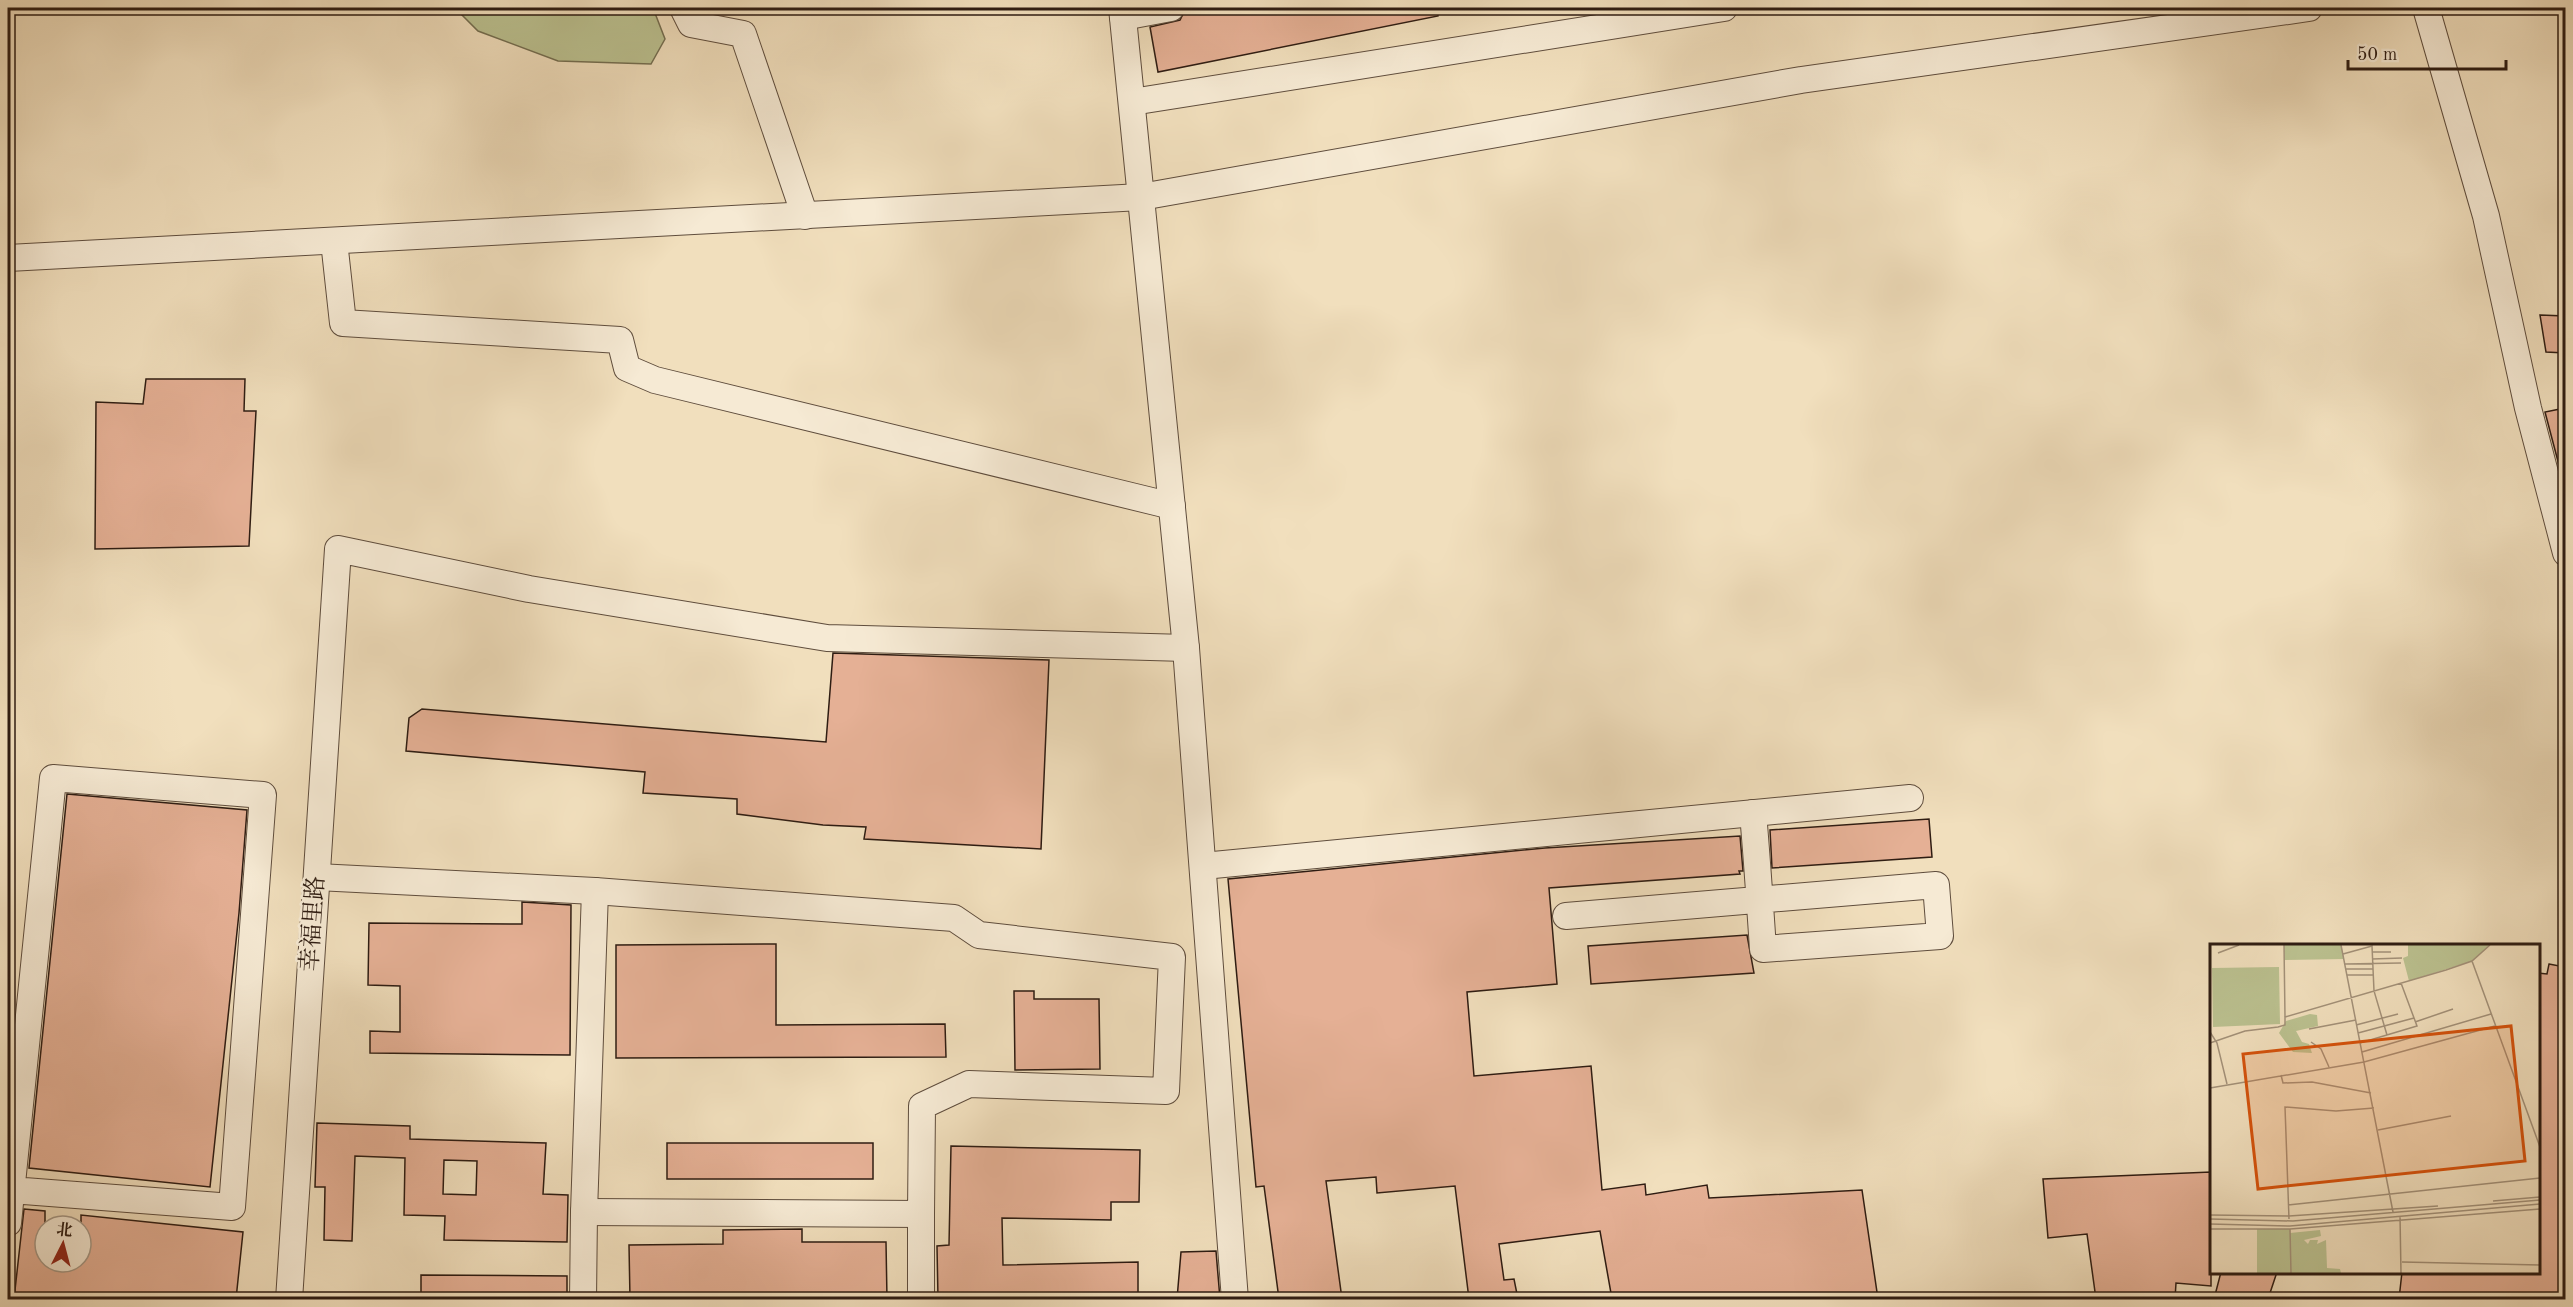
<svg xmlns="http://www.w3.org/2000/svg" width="2573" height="1307" viewBox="0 0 2573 1307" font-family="'Old Standard TT','Noto Serif SC',serif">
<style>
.green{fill:#bbc190;stroke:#746e51;stroke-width:1.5}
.building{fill:#e5b095;stroke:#2e1c12;stroke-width:1.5;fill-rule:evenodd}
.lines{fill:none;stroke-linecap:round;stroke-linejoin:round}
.minor-casing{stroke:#5f4d3d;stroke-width:28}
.minor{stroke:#f6ead4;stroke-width:26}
.labels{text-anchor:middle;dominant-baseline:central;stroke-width:5;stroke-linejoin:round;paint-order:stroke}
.street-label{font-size:24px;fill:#2e1c12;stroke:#f6ead4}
.inset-road{fill:none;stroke:#a39179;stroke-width:1.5}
.view{fill:#d5530d;fill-opacity:0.15;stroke:#d5530d;stroke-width:3}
.inset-edge{fill:none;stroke:#2e1c12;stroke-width:3}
</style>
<rect width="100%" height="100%" fill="#f1dfbd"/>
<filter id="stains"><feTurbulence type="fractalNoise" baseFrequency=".00333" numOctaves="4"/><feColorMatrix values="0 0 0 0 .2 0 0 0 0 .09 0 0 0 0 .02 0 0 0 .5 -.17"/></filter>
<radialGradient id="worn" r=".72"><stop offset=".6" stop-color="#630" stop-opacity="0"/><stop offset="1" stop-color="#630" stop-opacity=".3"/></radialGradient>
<path class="green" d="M455,8H653L665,39L651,64L558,61L478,31Z"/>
<g class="building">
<path d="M1186,8H1437L1438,16L1158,72L1150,27L1180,20Z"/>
<path d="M2540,315L2565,316V353L2546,352Z"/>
<path d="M146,379H245L244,411H256L249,546L95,549L96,402L143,404Z"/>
<path d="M2565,408V469H2560L2545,412Z"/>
<path d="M833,653L1049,660L1041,849L864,839L866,827L823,825L737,814V799L643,793L645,772L406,751L409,718L422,709L826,742Z"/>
<path d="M67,794L247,810L239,913L210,1187L29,1168Z"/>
<path d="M1929,819L1932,857L1772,868L1770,830Z"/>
<path d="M1740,836L1743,871H1739L1740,874L1549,888L1557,984L1467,992L1474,1076L1591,1066L1602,1190L1645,1184L1646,1195L1707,1185L1709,1198L1862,1190L1878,1299H1612L1600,1231L1499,1244L1504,1280L1514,1279L1518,1299H1469L1455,1186L1377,1193L1376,1177L1326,1181L1342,1299H1279L1264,1186L1256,1187L1228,879L1545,848Z"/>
<path d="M522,902L571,905L570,1055L370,1053V1031L400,1032V986L368,985L369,923L522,924Z"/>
<path d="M1747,935L1754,973L1591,984L1588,946Z"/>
<path d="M776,944V1025L945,1024L946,1057L616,1058V945Z"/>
<path d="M2549,964L2565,967V1299H2399L2402,1272H2538V973L2547,974Z"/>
<path d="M1014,991H1034V999H1099L1100,1069L1015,1070Z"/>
<path d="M317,1123L410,1126V1139L546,1143L543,1194L568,1195L567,1242L444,1240L445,1216L404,1215L405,1158L355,1156L352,1241L324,1240L325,1187H315ZM444,1160L477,1161L476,1195L443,1194Z"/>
<rect x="667" y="1143" width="206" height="36"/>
<path d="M951,1146L1140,1150L1139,1202H1111V1220L1002,1218L1003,1265L1138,1262V1299H938L937,1246L949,1245Z"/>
<path d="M2211,1172V1286L2176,1283L2175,1299H2096L2087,1234L2048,1238L2043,1179Z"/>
<path d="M24,1209L45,1211V1262H81V1215L243,1232L236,1299H14Z"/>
<path d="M802,1229V1242H886L887,1299H630L629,1245L723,1244V1230Z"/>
<path d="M1216,1251L1220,1299H1177L1181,1252Z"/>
<path d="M2221,1272H2277L2268,1299H2214Z"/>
<path d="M421,1275L567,1276V1299H421Z"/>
</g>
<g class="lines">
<defs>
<g id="minor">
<path d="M683,8L691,24L743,34L805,216"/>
<path d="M1122,8L1186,648L1235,1300"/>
<path d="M2426,8L2486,216L2528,408L2566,553"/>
<path d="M1123,17L1171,8"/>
<path d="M1132,102L1724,8"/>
<path d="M334,241L343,323L620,340L627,368L655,380L1172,506"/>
<path d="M8,258L1141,197L1801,80L2309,8"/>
<path d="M1203,866L1910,798"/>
<path d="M317,877L595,891L954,918L979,935L1172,957L1166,1091L969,1084L922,1106L921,1214L584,1212"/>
<path d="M1566,916L1936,885L1940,936L1763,949C1760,904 1757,859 1753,813"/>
<path d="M8,1223L53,778L263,795L232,1207L11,1190"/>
<path d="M289,1300L338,549L529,589L827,638L1186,648"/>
<path d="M583,1300L584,1212L595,891"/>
<path d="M921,1300V1214"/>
</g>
</defs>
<use href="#minor" class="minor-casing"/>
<use href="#minor" class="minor"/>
</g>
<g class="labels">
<g class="street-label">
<text transform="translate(314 924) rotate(-86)">幸福里路</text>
</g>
</g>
<g transform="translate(2210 944)">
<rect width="330" height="330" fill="#f1dfbd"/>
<path d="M74,1H131L134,15L74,16ZM198,1H280L262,17L199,37L193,14L198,12ZM69,23L70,80L3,83L2,24ZM100,70L107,71L108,82L86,87L92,98L99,100L102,109L83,108L69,89L76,77ZM47,285H80V289L110,286L111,292L94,296L98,300L100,296H108L107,300L116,296L117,324L130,325L131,329H47Z" fill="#bbc190"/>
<path class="inset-road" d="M74,1L75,73M131,1L183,268M162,8H181M8,9L29,1M133,10L162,2L164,47L177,91M162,15L192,14M262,17L330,203M135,20L191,19M136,25H163M137,31H163M205,78L243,65M146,81L188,70M99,85L146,76M0,88L7,99L17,140M148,89L204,74M101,98L111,105L119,123M0,99L35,87L68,83L75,81V73L236,26L262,17L280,1M150,99L207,82L191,39M152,108L281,70M71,131L73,139L102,138L161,149M0,144L154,118L285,82M168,186L241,172M283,257L330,253M78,261L330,234M0,271L79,272L228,262M190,272L191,329M0,275L83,277L330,256M79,275L75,163L126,167L164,164M0,280L80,282L330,260M0,285H80L330,265M80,285L81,329M192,318L330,321"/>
<path class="view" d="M301,82L315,217L48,245L33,110Z"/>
<rect width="330" height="330" class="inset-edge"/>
</g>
<rect width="2573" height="1307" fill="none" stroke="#f1dfbd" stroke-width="30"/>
<rect x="9" y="9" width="2555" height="1289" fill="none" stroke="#2e1c12" stroke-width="3"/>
<rect x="15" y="15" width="2543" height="1277" fill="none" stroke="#2e1c12" stroke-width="1.5"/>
<g transform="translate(63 1244) rotate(6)"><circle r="28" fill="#f6ead4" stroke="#a69886" stroke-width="1.5"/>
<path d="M0-4.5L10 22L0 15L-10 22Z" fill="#8f2418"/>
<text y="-9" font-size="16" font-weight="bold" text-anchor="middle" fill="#2e1c12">北</text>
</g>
<path d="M2348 60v9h158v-9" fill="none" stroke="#2e1c12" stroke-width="3"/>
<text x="2357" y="60" font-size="18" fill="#2e1c12" stroke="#f6ead4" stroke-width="4.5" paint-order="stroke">50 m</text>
<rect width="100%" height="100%" filter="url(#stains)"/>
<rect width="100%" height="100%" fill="url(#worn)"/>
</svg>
